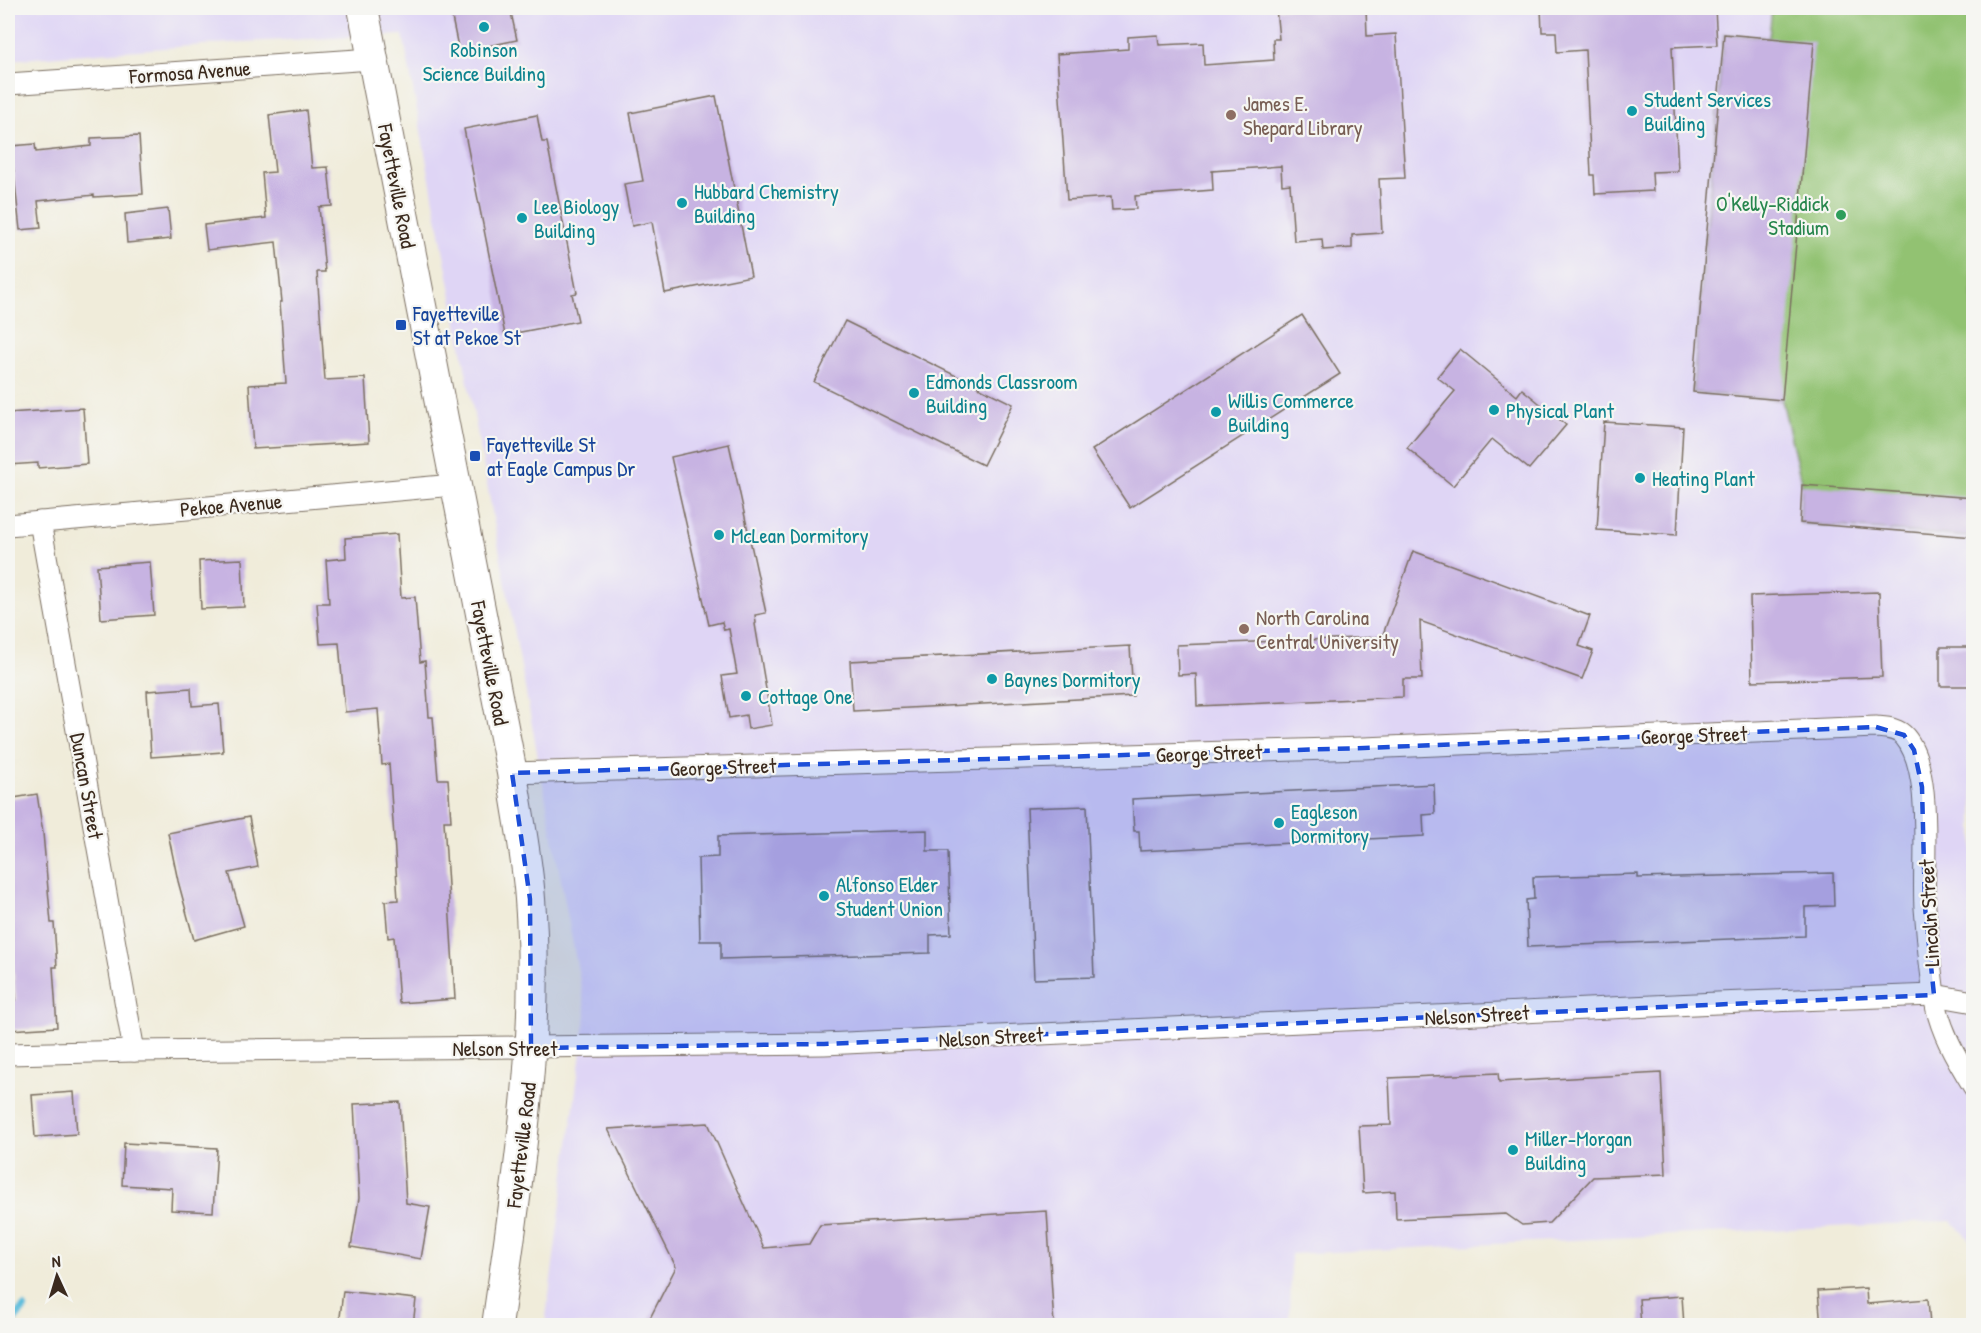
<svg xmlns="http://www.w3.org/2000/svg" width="1981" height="1333" viewBox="0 0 1981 1333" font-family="'Patrick Hand',sans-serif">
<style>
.built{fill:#dfd5f5}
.green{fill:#92c272;stroke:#667648;stroke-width:1.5}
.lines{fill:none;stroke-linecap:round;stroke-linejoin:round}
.stream{stroke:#5dbddc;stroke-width:8}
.building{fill:#c7b3e2}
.minor-casing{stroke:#7a6e60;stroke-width:23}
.secondary-casing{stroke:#7a6e60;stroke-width:32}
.minor{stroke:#fff;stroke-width:21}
.secondary{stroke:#fff;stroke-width:30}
.marked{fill:#1d4ed8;fill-opacity:0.2;stroke:#1d4ed8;stroke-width:4.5;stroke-dasharray:12 8;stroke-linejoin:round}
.culture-dot{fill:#0f9aa8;stroke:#f6f6f2;stroke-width:2}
.education-dot{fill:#8d6e63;stroke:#f6f6f2;stroke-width:2}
.leisure-dot{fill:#2e9e5b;stroke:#f6f6f2;stroke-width:2}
.transit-dot{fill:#1a4fb4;stroke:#f6f6f2;stroke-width:2}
.labels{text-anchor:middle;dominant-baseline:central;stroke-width:4.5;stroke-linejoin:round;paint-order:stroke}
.culture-label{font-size:21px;fill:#0d838f;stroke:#f6f6f2;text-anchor:start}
.street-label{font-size:21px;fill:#3b2a1e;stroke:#f6f6f2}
.education-label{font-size:21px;fill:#785e54;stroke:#f6f6f2;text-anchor:start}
.leisure-label{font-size:21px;fill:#27864d;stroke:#f6f6f2;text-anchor:end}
.transit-label{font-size:21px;fill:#164399;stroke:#f6f6f2;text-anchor:start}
</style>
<rect width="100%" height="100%" fill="#f6f6f2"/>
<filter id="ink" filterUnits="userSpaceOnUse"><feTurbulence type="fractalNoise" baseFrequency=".0167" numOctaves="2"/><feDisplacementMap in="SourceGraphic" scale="12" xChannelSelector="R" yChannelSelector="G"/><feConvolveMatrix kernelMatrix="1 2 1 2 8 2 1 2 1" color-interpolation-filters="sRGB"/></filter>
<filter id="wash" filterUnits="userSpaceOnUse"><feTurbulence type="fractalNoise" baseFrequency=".008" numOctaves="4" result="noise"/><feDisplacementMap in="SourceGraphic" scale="24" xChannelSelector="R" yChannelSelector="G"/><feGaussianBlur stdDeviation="1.35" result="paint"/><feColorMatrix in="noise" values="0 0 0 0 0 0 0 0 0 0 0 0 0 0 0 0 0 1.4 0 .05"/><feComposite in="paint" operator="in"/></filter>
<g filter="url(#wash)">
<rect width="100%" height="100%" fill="#f0ecda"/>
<path class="built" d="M8,8H1973V1244L1952,1221L1291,1254L1290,1325H545L586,1014L403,35L242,42L8,60Z"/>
<path class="green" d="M1772,8H1973V537L1800,523L1802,485L1782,400L1693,392L1724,34L1769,38Z"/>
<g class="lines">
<path class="stream" d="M8,1326L24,1308"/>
</g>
<g id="blocks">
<g class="building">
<path d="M450,8H510L517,40L459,52Z"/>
<path d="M1276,8H1366L1367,36L1396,34L1405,178L1379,179L1382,233L1352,235V248L1323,250L1322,239L1294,241L1290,184L1282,185L1281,166L1212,171L1213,190L1135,196L1136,209L1112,210L1111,197L1067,200L1057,54L1128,49V37L1158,35L1159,45L1203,43L1204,65L1274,60L1273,39H1279Z"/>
<path d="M1541,8H1715L1717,45L1672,47L1678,171L1652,172L1653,191L1595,194L1594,175H1591L1585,50L1557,52L1556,32H1542Z"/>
<path d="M1724,34L1814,42L1782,400L1693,392Z"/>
<path d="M716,96L751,276L665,293L652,222L632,226L624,184L643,181L630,113Z"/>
<path d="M306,110L312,168L328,167L332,206L319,207L325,272H317L325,380L365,378L369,442L253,449L249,385L286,383L280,302H282L276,242L207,250L204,225L266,218L262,173L275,172L269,115Z"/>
<path d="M537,115L542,142H547L577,293L572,294L578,321L505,335L464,129Z"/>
<path d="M139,136L143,194L94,197V195L38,201L41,228L20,230L11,146L35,144L36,152L91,146V138Z"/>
<path d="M168,209L171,239L127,243L125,214Z"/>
<path d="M1302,315L1340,374L1130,508L1092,450Z"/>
<path d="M845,321L1013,404L983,465L814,382Z"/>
<path d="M1460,349L1517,396L1522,389L1566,425L1529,469L1492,439L1453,486L1407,448L1455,391L1437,377Z"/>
<path d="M83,408L87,464L38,468V463L8,465V413Z"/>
<path d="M1604,422L1683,427L1677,535L1597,530Z"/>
<path d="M729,444L766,613L755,615L756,623L755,624L772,725L748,729L746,715L729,718L722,676L737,674L729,629L724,630L722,622L709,625L671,457Z"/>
<path d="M1802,485L1974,498V537L1800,523Z"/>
<path d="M397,534L401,598L415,597L420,662L425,661L429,717H433L438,779H448L451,821H444L455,999L399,1003L394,937L388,938L385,901L398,900L394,837L389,764L382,765L378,709L345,712L339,643L320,644L317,603H329L326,560L346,558L345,538Z"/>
<path d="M1413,551L1590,616L1579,646L1593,651L1582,679L1420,621L1422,679H1403V697L1197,706L1196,674L1178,675L1177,645L1382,637Z"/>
<path d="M242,559L244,607L201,609L199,561Z"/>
<path d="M150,562L154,615L101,619L97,566Z"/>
<path d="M1879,592L1882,677L1752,681L1750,596Z"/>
<path d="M1130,646L1133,696L853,711L850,661Z"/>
<rect x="1940" y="647" width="34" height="39"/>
<path d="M191,688L192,706L219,704L223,752L151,757L147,691Z"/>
<path d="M1434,784L1435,814L1423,815L1424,836L1140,851L1139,831H1134L1132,799Z"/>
<path d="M37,794L43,833L51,923H54L57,967H53L57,1027L9,1030L8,1001L16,1000L8,904V799Z"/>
<path d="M1087,806L1094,977L1034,979L1027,808Z"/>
<path d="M249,817L258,867L229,873L244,926L194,940L178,881L168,833Z"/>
<path d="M927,830V851H948L951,934L930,935V953L721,959V941H700L698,858L718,857V836Z"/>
<path d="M1833,873L1834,906L1805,907V936L1528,947L1526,900L1534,899L1533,877L1638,874V878Z"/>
<path d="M1498,1073L1499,1082L1661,1073L1666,1174L1593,1177L1549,1223L1522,1225L1506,1214L1396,1219L1395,1191L1363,1193L1359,1126L1391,1125L1389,1078Z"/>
<path d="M74,1092L77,1134L35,1137L32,1095Z"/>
<path d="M400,1102L406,1203L430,1207L421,1259L351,1247L359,1198L354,1104Z"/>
<path d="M708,1123L764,1248L809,1244L820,1225L1047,1211L1054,1326H793L792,1323L761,1326H646L676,1267L608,1129Z"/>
<path d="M124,1143L217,1148L213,1212L171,1210L172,1188L122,1185Z"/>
<path d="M1866,1288L1867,1304L1928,1299L1930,1326H1821L1818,1291Z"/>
<path d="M343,1291L416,1299L413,1326H339Z"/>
<path d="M1682,1296L1684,1326H1641L1639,1299Z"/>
</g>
</g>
</g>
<g filter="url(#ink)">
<use href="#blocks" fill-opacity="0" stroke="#7a6e60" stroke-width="1.5"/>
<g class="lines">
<defs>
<g id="minor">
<path d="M8,84L372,59"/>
<path d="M40,522L134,1051"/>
<path d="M8,525L454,485"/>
<path d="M512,773L1364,748L1876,727C1886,728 1898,728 1905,737C1934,771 1922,864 1925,908C1927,937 1930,966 1934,995C1939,1029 1956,1058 1974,1087"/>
<path d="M8,1054L134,1051L824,1044L1717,1003L1934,995L1974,1002"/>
</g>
<path id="secondary" d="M363,8L512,773C518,815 527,857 530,899C541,1042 517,1185 497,1326"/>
</defs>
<use href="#minor" class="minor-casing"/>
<use href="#secondary" class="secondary-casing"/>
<use href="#minor" class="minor"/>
<use href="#secondary" class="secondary"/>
</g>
</g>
<path class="marked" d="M1876,727L1904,735L1914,750L1922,787L1925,907L1934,995L824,1044L531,1048L530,899L512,773L1364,748Z"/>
<g class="culture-dot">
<circle cx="484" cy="27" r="6"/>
<circle cx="1632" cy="111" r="6"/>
<circle cx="682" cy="203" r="6"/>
<circle cx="522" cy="218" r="6"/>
<circle cx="914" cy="393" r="6"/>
<circle cx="1494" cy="410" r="6"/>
<circle cx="1216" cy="412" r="6"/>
<circle cx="1640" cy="478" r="6"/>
<circle cx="719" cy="535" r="6"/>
<circle cx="992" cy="679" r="6"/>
<circle cx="746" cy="696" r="6"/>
<circle cx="1279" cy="823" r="6"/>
<circle cx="824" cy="896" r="6"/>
<circle cx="1513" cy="1150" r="6"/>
</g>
<g class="education-dot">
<circle cx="1231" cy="115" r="6"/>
<circle cx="1244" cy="629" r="6"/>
</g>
<circle class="leisure-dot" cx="1841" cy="215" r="6"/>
<g class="transit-dot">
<rect x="395" y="319" width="12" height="12" rx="3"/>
<rect x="469" y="450" width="12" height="12" rx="3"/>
</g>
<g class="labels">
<g class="culture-label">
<text x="484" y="49" text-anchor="middle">Robinson<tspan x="484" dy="24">Science Building</tspan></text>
<text x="1644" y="99">Student Services<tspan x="1644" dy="24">Building</tspan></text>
<text x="694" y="191">Hubbard Chemistry<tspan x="694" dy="24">Building</tspan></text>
<text x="534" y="206">Lee Biology<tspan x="534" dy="24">Building</tspan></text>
<text x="926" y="381">Edmonds Classroom<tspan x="926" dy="24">Building</tspan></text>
<text x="1228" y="400">Willis Commerce<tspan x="1228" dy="24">Building</tspan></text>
<text x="1506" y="410">Physical Plant</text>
<text x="1652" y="478">Heating Plant</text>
<text x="731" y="535">McLean Dormitory</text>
<text x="1004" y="679">Baynes Dormitory</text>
<text x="758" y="696">Cottage One</text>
<text x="1291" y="811">Eagleson<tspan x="1291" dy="24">Dormitory</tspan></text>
<text x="836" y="884">Alfonso Elder<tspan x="836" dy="24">Student Union</tspan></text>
<text x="1525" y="1138">Miller-Morgan<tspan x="1525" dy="24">Building</tspan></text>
</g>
<g class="street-label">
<text transform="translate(190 72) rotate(-4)">Formosa Avenue</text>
<text transform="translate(397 186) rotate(79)">Fayetteville Road</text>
<text transform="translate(231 505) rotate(-5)">Pekoe Avenue</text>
<text transform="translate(490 663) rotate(79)">Fayetteville Road</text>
<text transform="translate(1694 735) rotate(-2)">George Street</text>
<text transform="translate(1209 753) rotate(-2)">George Street</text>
<text transform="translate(723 767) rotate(-2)">George Street</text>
<text transform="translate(87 786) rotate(80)">Duncan Street</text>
<text transform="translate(1929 913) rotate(-93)">Lincoln Street</text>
<text transform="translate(1477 1015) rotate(-3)">Nelson Street</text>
<text transform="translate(991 1037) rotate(-3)">Nelson Street</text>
<text x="505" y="1048">Nelson Street</text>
<text transform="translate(521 1145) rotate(-83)">Fayetteville Road</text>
</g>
<g class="education-label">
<text x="1243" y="103">James E.<tspan x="1243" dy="24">Shepard Library</tspan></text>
<text x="1256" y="617">North Carolina<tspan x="1256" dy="24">Central University</tspan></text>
</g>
<g class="leisure-label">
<text x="1829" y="203">O'Kelly-Riddick<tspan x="1829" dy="24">Stadium</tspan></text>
</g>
<g class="transit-label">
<text x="413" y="313">Fayetteville<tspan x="413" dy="24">St at Pekoe St</tspan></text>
<text x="487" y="444">Fayetteville St<tspan x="487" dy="24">at Eagle Campus Dr</tspan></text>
</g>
</g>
<rect width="1981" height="1333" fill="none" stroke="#f6f6f2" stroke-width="30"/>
<g transform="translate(57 1276) rotate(356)" stroke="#f6f6f2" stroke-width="4.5" paint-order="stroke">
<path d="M0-4.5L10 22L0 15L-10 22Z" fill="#3b2a1e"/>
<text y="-9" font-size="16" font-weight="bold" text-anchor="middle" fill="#3b2a1e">N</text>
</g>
</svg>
